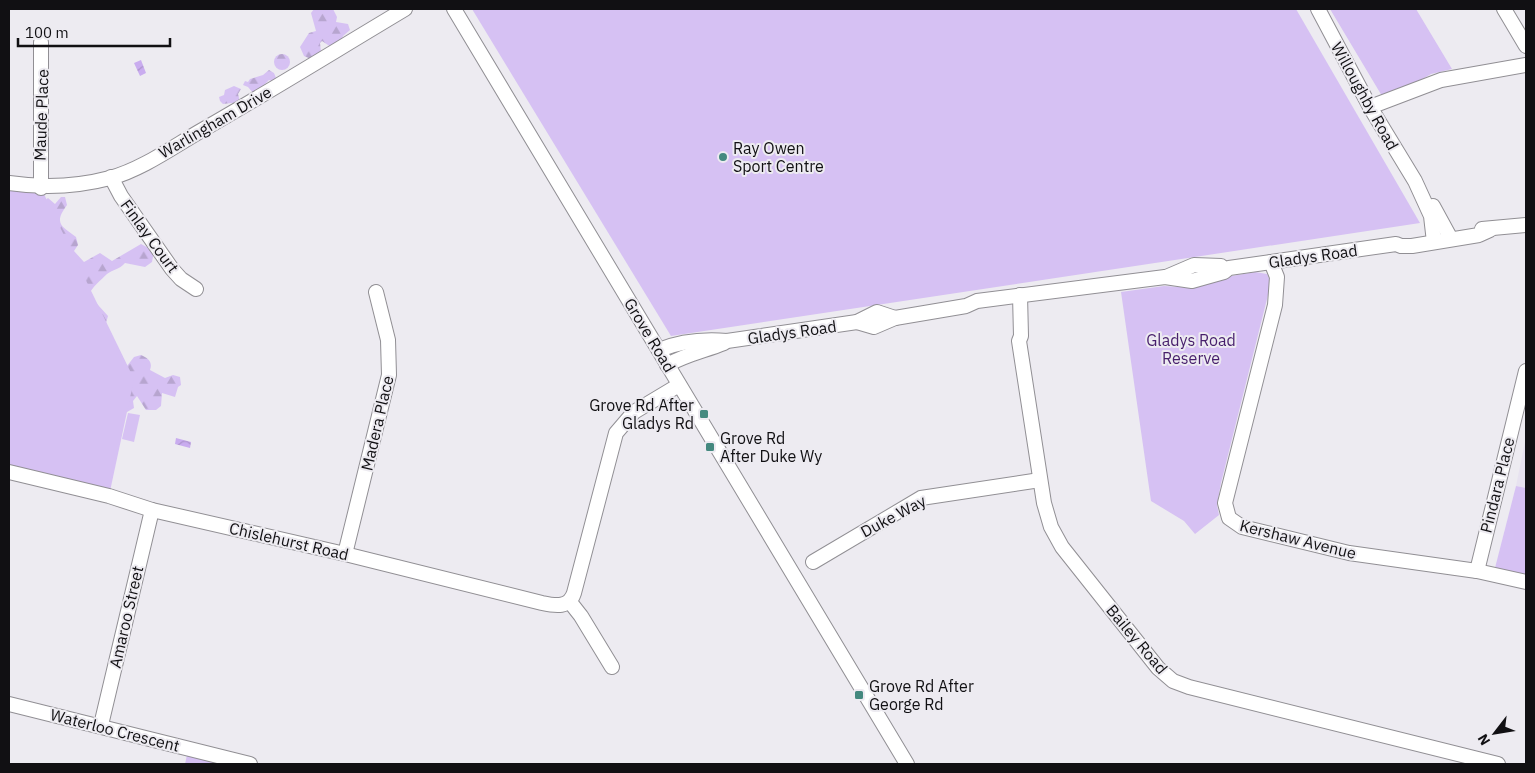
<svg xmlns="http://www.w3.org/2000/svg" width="1535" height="773" viewBox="0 0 1535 773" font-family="'IBM Plex Sans',sans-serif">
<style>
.built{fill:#e7e2f0}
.forest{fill:url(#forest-firs)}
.park{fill:#d6c1f3}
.water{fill:url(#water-waves)}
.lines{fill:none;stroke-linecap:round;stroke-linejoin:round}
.minor-casing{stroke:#918f94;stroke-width:16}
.minor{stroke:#fff;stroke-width:14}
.poi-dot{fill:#44897f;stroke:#edebf1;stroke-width:2}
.labels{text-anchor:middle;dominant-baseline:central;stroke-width:4;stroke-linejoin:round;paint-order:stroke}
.street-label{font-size:16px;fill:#111013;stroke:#edebf1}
.poi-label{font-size:16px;fill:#111013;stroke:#edebf1;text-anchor:start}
.park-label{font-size:16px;fill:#471f6c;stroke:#edebf1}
</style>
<defs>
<pattern id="forest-firs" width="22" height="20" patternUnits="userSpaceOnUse" patternTransform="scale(1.25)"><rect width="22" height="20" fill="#d6c1f3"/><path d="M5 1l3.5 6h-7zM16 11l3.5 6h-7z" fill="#b7a5cf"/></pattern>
<pattern id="water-waves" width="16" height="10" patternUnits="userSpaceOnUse" patternTransform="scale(1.25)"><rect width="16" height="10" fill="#c9acef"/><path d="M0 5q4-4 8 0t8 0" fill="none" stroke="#ac93cc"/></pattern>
</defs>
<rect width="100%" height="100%" fill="#edebf1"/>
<path class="built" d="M1526,437V488L1516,486Z"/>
<g class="forest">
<path d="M314,9H333L337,17L336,22L348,24L350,30L343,36L340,44L331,47L322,41L320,43L321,52L311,59L304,56L300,47L309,33L316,31L311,13Z"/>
<circle cx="282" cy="62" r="8"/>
<path d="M269,70L274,73L276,78L274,82L269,80L264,85L265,89L253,93L248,87L243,85L245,81L248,82L250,79L263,75Z"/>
<path d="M234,86L241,89L238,94L240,102L223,104L220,101L219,97L224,95L225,90Z"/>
<path d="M61,197H65L67,205C53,224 62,226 76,237L78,245L74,251L84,262L100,253L112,261L141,244L154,251L152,262L145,267L125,263C119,270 113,269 107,274C102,279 91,288 89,295L108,316L106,323L101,319L127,366L134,357L141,355C148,358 153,362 150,370L165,378L173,375L180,377L181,385L178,387L175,397L162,393L161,406L156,410H146L137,396L133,401L134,408L127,412L37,207L48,198L55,204Z"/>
</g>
<g class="park">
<path d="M472,9H1296L1420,223L671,336Z"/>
<path d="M1330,9H1416L1452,69L1431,74L1385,101Z"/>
<path d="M9,183L41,188L134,379L109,496L9,472Z"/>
<path d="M1255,272L1267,274L1271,283L1221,483L1217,505L1219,515L1195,534L1184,521L1151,501L1121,292L1164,286L1194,288L1209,280Z"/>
<path d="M128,413L140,415L134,442L122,439Z"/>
<path d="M1516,486L1526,488V576L1495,568Z"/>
<path d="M187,755L221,764H185Z"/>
</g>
<g class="water">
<path d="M141,60L146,73L140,76L134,63Z"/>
<path d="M176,438L191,442L190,448L175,444Z"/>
</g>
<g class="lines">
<defs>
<g id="minor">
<path d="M454,9L907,764"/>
<path d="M1318,9L1370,107L1415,181L1431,216L1434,242"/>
<path d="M1504,9L1526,46"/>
<path d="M1370,107L1441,80L1526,65"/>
<path d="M111,177L121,196L172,269L181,279L196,289"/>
<path d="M9,183C43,188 76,187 110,178C143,169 174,146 204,129C272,90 338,49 405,9"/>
<path d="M41,188V42"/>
<path d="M1433,206L1451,239"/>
<path d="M1482,229L1526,225"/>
<path d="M1271,262L1277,277L1275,305L1225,503L1229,518L1242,527L1349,553L1477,571L1526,582"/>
<path d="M1166,277L1194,265L1221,266"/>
<path d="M1020,295L1021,336L1019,341L1044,503L1051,527L1062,547L1158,668L1173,681L1189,687L1498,764"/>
<path d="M857,322L874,327L895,318L966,306L977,301L1165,277L1192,281L1224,272L1229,268L1396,244L1401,246H1412L1479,235L1490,230"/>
<path d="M659,350C681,341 703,339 727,341L857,322L877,312L895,318"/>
<path d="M667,365C687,354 704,351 724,343"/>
<path d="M9,472L109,496L152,510L345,554L542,603C556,606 569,608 574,593L616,433L634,412L679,385"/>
<path d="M345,554L389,375L388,340L376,292"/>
<path d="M813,562L921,498L1040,480"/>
<path d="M1477,571L1526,371"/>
<path d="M570,602L581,616L612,667"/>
<path d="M9,704L250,764"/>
<path d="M101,725L152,510"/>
</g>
</defs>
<use href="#minor" class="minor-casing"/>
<use href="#minor" class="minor"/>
</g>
<g class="poi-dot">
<circle cx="723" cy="157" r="5"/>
<rect x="699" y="409" width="10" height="10" rx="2.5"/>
<rect x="705" y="442" width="10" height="10" rx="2.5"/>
<rect x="854" y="690" width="10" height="10" rx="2.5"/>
</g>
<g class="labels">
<g class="street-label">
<text transform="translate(1365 96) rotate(61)">Willoughby Road</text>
<text transform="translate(41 115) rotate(-88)">Maude Place</text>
<text transform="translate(215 122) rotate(-30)">Warlingham Drive</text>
<text transform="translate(150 236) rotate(54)">Finlay Court</text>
<text transform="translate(1313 256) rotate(-8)">Gladys Road</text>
<text transform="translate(792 332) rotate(-8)">Gladys Road</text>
<text transform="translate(650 335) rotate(59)">Grove Road</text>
<text transform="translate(377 423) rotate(-77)">Madera Place</text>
<text transform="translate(1497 485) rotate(-76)">Pindara Place</text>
<text transform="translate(893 516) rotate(-28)">Duke Way</text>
<text transform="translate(1298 539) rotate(14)">Kershaw Avenue</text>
<text transform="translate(289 541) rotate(13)">Chislehurst Road</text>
<text transform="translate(126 617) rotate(-77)">Amaroo Street</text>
<text transform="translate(1137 639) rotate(50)">Bailey Road</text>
<text transform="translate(115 730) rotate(14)">Waterloo Crescent</text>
</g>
<g class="poi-label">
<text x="733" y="148">Ray Owen<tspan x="733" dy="18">Sport Centre</tspan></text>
<text x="694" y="405" text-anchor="end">Grove Rd After<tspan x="694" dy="18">Gladys Rd</tspan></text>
<text x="720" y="438">Grove Rd<tspan x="720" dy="18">After Duke Wy</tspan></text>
<text x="869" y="686">Grove Rd After<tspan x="869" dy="18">George Rd</tspan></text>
</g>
<g class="park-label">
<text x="1191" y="340">Gladys Road<tspan x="1191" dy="18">Reserve</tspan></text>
</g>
</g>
<rect width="1535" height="773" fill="none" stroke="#111013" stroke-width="20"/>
<g transform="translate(1495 733) rotate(239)" stroke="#edebf1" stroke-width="4" paint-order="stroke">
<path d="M0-4L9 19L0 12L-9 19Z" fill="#111013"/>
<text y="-8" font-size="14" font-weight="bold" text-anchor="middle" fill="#111013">N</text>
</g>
<path d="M18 38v8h152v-8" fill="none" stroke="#111013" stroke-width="2.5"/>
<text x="25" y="38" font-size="15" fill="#111013" stroke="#edebf1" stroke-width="4" paint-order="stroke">100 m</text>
</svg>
